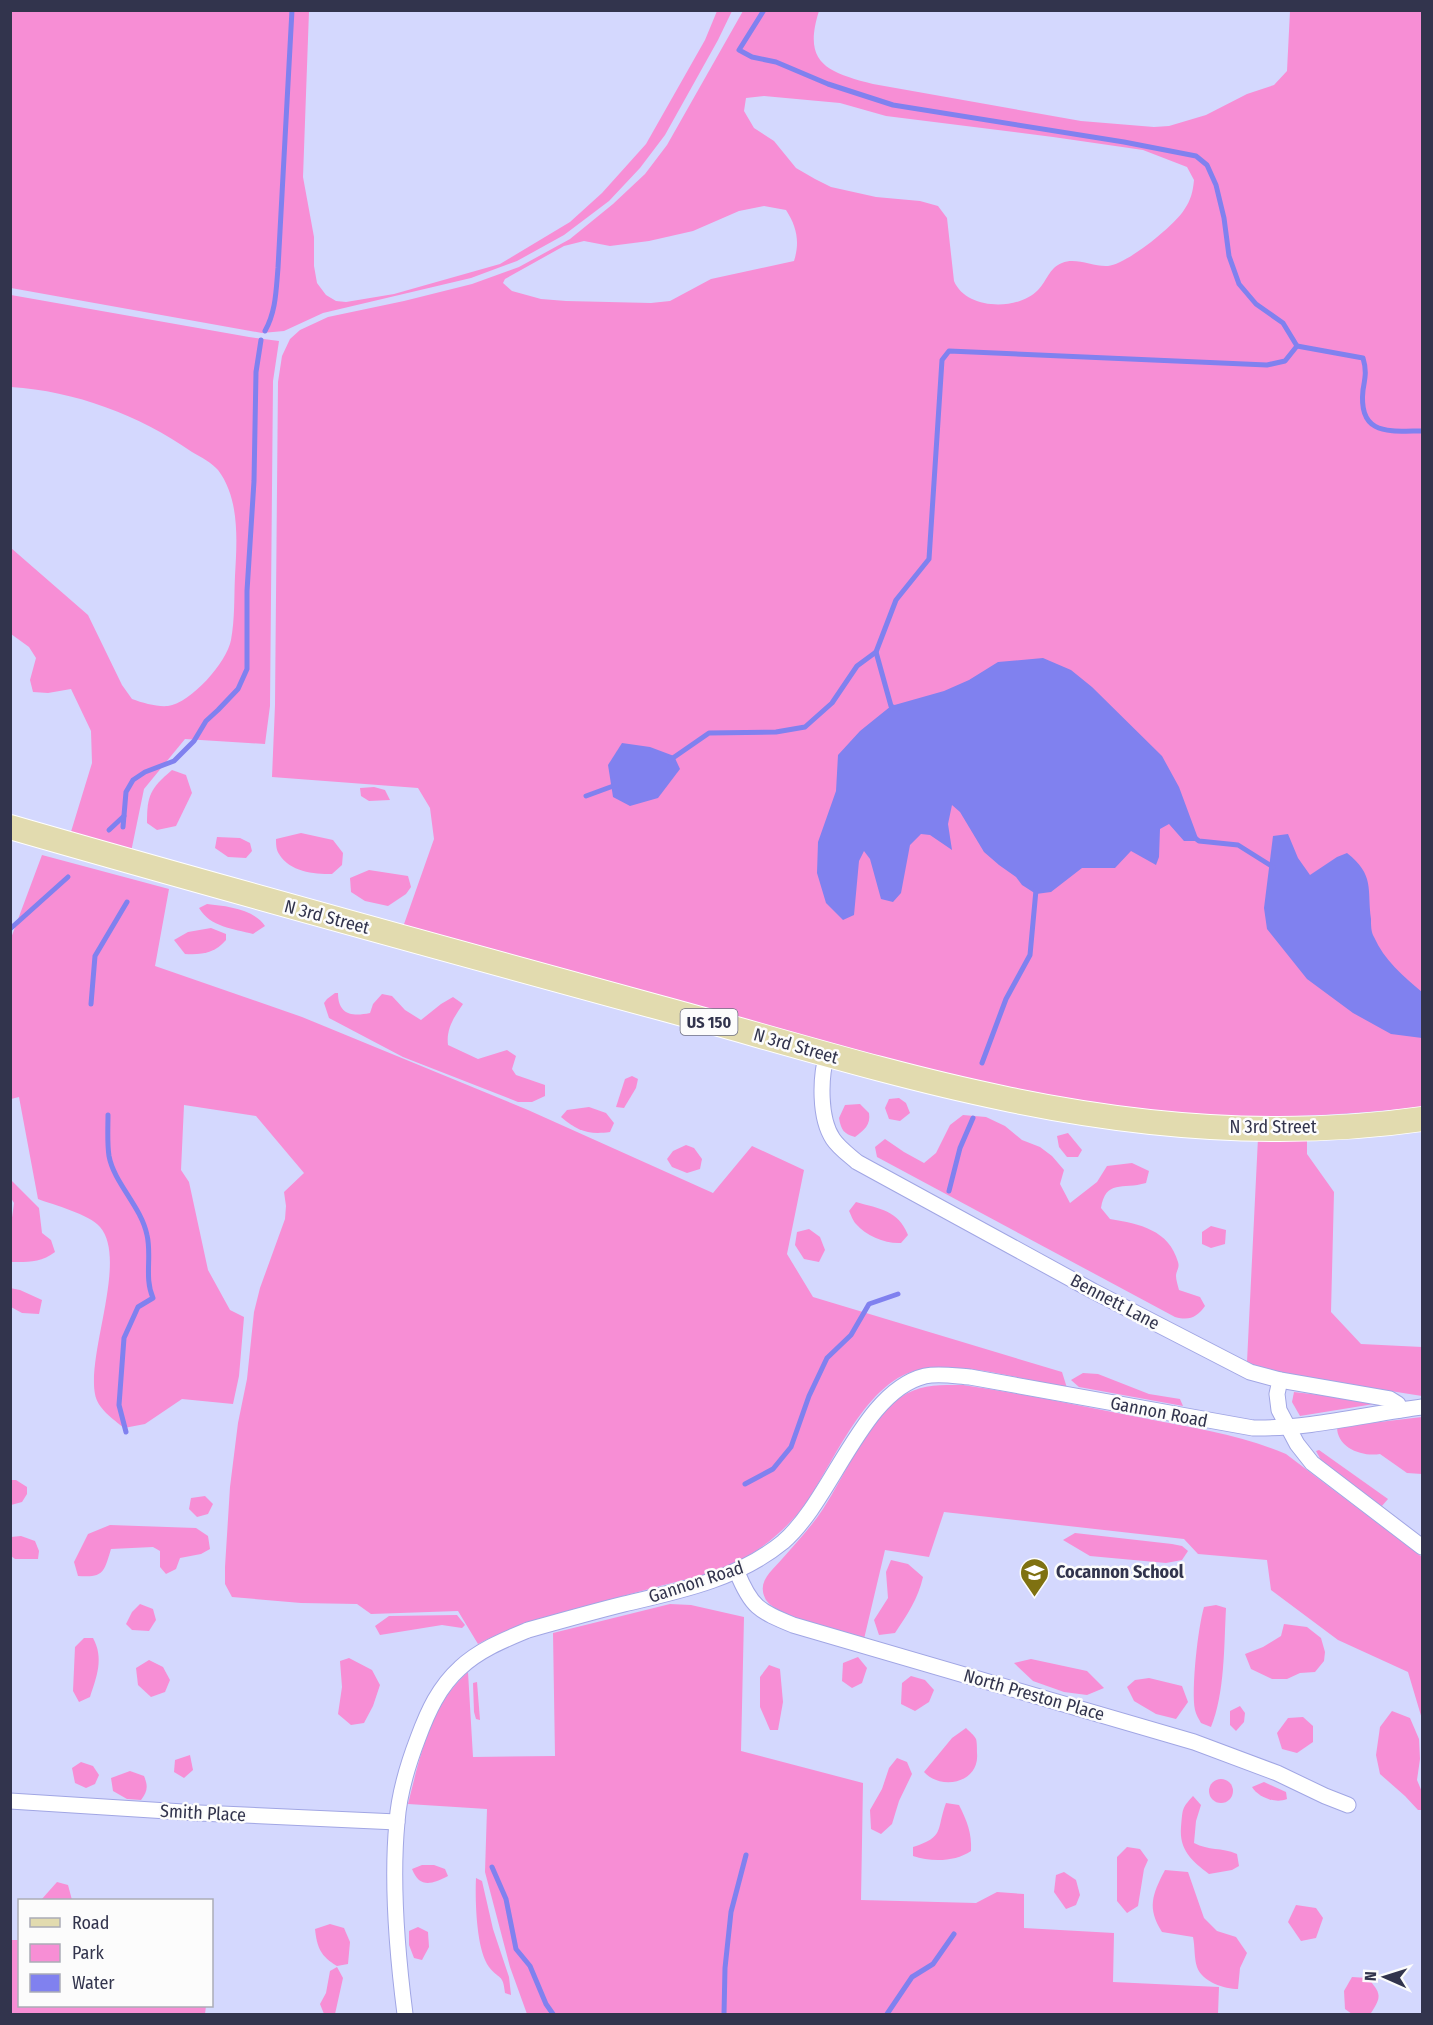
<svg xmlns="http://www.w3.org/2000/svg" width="1433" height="2025" viewBox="0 0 1433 2025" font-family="'Fira Sans Condensed',sans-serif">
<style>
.green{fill:#f78ed5;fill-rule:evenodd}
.water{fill:#8081ef}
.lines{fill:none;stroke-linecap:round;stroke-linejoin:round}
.stream{stroke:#8081ef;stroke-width:5}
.minor-casing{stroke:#a1a6e4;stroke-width:17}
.primary-casing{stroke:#fff;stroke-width:26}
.minor{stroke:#fff;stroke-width:15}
.primary{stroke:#e2dbaf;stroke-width:24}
.labels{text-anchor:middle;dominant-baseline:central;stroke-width:5;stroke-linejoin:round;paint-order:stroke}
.shield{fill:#fcfcfc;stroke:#6f7082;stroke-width:1.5}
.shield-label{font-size:16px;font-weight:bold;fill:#32344d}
.street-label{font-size:18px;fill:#32344d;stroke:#fcfcfc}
.poi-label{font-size:18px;font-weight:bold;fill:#32344d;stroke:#fcfcfc;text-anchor:start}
</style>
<rect width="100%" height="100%" fill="#d4d8fe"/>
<g class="green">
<path d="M11,10L309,11L303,177L314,237V266L317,283L326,295L336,301L346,302L394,294L500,264L570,222L602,193L646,144L705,40L717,11H732L718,40L665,135L640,168L609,201L564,235L517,261L471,278L323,313L284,331L262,333L11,288Z"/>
<path d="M743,11H819C802,64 828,72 873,84L1081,121L1154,127L1169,126L1206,115L1247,94L1274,85L1287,71L1290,11H1422V1107C1344,1115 1266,1120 1187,1114C1045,1103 908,1065 772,1028C649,994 526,960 403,927L434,839L430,808L418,788L272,777L275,705L278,382L282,356L290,339L300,330L328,317L404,301L472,284L519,267L570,239L613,204L645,174L667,145ZM764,96L840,103L886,116L1053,137L1143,150L1187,167L1194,180C1193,191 1191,200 1184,210C1174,226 1127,264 1108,266C1093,267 1076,257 1062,263C1049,268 1047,281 1038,290C1018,311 966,310 954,281L947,218L938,206L920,201L876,197L831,187L815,179L796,168L774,141L754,128L744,111L746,98ZM764,206L786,210C797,227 800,242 794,261L711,279L670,301L651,303L566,301L541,299L512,291L503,283L505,279L564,246L584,241L610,246L649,241L693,231L739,211Z"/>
<path d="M11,295L249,337L279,341L273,381L270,706L265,744L185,739L144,789L131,852L70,835L92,763L91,731L71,689L48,693L33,692L30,680L36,658L29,647L11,634V548L88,615L122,685L132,699C143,703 157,707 168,706C191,703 227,662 231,640C235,619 234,596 235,576C237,541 240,499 218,470C212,463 201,457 192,452C139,415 75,391 11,387Z"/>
<path d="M172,770L186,775L192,793L176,826L157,830L147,823C147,795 150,789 172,770Z"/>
<path d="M374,787L385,790L390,800L369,801L361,796L360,788Z"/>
<path d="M301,833L333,840L343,853L342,865L332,874C313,874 290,872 279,854C276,850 276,843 276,839Z"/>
<path d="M217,837L240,838L250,843L252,851L246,858L228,857L215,848Z"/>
<path d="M42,855L169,889L155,966L302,1017L528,1110L713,1193L752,1146L804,1170L787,1254L813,1297L1062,1372L1067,1388C1021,1379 971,1363 923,1369C866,1377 834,1464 804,1506C786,1530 758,1553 730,1565C708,1575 684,1580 660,1586C628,1595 596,1603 564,1612C534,1621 506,1629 478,1644L458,1611L371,1614L357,1604L301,1603L232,1597L225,1584V1567L230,1487L238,1423L247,1379L254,1312L260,1288L285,1219L286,1206L284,1192L304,1173L256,1116L184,1105L181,1170L189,1182L208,1270L230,1310L244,1317L239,1376L233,1404L182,1399L145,1424L124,1428C113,1419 97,1408 95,1394C87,1352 128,1259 100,1227C89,1214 54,1205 38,1199L19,1097L11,1099V938Z"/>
<path d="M369,870L408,876L411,887L406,894L388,906L365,901L351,892L350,878Z"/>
<path d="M207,904C226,906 254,909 265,926L253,934C234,929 210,927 199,908Z"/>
<path d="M211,928L226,934V940C215,953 202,955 185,954L174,940L188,932Z"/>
<path d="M335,993H338C338,1014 351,1017 370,1013L373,1004L382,994L392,996L405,1010L421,1020L441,1004L453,997L463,1004C454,1017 446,1029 448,1045L478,1059L507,1050L516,1056L512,1069L516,1075L545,1085V1096L532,1102H518L403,1057L329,1018L324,1003L327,999Z"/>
<path d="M632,1076L638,1079L636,1088L624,1108L616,1107L625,1079Z"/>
<path d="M899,1098L906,1103L910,1113L900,1121L889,1119L885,1108L889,1099Z"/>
<path d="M860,1104L869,1113C871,1125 864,1130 855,1137C844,1134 841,1130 839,1118L845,1105Z"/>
<path d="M589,1107L606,1113L614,1123L610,1132C588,1135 578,1131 561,1117L567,1110Z"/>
<path d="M963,1115L986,1117L1005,1126L1022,1140L1040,1147L1052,1156L1064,1170L1060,1184L1070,1203L1097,1182L1107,1166L1132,1163L1149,1171L1146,1183C1122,1190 1106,1179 1101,1208L1110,1219C1140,1224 1169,1230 1178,1262C1180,1268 1176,1271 1176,1276C1176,1280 1178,1286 1179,1290L1200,1297L1205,1306C1197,1317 1190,1321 1175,1317L877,1157L875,1147L885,1139L904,1152L924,1163L936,1153L950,1125Z"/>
<path d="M1068,1133L1082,1150L1078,1157H1067L1059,1147L1057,1136Z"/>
<path d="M1258,1138H1307V1154L1334,1192L1331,1312L1361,1344L1422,1347V1396L1277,1373L1257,1368L1247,1362Z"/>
<path d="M686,1145L694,1148L702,1159L700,1169L687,1173L672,1167L667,1159L673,1151Z"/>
<path d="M10,1179L39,1208L42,1233L51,1240L55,1252C41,1263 27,1262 11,1262V1225L14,1203L11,1198Z"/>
<path d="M856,1202C880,1209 898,1210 908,1235L901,1243C886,1244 866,1236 856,1224C853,1221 851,1215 849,1211Z"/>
<path d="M1211,1226L1226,1230L1225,1244L1211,1248L1202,1244V1232Z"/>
<path d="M809,1229L820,1237L825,1250L819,1262L804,1259L795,1245L797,1232Z"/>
<path d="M10,1288L20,1290L42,1300L39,1314L22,1313L11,1307Z"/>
<path d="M1083,1373L1098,1374L1149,1394L1180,1399L1183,1406L1079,1387L1071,1380Z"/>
<path d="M963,1385C1025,1394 1086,1407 1148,1419C1195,1428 1242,1435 1286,1454L1422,1557V1719L1408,1672L1338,1640L1271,1590L1267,1560L1198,1554L1184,1539L944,1512L929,1557L885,1550L864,1639C844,1632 772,1616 765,1598C757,1581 772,1571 782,1559C796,1543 811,1527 823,1509C846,1474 866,1422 901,1397C920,1384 940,1385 963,1385Z"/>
<path d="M1294,1392L1379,1402L1380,1403L1300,1416L1292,1402Z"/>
<path d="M1422,1417V1474L1407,1473L1380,1454C1362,1457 1337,1448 1337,1427Z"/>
<path d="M1319,1450L1388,1499L1381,1507L1322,1462L1316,1451Z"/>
<path d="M10,1480H16L27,1487V1494L22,1502L11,1505Z"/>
<path d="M205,1496L213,1504L208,1514L197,1517L189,1509L191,1498Z"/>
<path d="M110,1525L196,1528L208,1536L210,1549L201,1554L180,1558L176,1569L166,1574L160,1567V1551L153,1547L111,1549C104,1572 104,1578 78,1576L74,1562L88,1534Z"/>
<path d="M1075,1533L1172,1544L1182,1546L1188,1551L1182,1560L1166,1563L1090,1556L1063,1540Z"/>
<path d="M21,1536L35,1541L39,1551L38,1559H15L11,1556V1537Z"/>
<path d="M891,1560L908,1564L923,1577C918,1599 907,1615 895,1633L879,1635L874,1620L888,1598L886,1572Z"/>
<path d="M140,1604L153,1609L156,1620L149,1631L132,1630L126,1624L132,1612Z"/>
<path d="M670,1604L691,1605L744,1617L741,1751L863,1783L861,1900L976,1903L997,1892L1024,1894V1928L1114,1933L1113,1982L1219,1987L1218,2014H527L510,1967L485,1872L487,1809L408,1804C420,1757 430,1705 468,1672L473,1757L555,1756L553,1633Z"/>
<path d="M1216,1605L1226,1608C1224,1645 1225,1693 1211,1727L1201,1723C1199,1719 1196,1715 1195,1710C1191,1690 1198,1627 1204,1607Z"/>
<path d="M457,1615L465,1625L462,1628L442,1625L380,1635L375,1626L389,1616Z"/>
<path d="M1284,1624L1307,1627L1321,1638L1325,1652L1324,1661L1315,1672L1300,1673L1287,1679H1272L1251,1669L1245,1654L1263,1647L1281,1636Z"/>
<path d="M84,1638H93C104,1658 97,1676 90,1697L79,1702L73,1691L75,1647Z"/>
<path d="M858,1657L867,1668L862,1683L852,1688L842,1681L843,1663Z"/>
<path d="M349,1658L372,1670L380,1685L373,1706L364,1723L351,1725L338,1714L342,1687L340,1661Z"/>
<path d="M1031,1659L1087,1671L1104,1688L1087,1695L1064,1692L1033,1681L1014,1663Z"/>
<path d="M149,1660L163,1667L170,1680L165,1692L151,1697L138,1685L136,1668Z"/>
<path d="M769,1665L780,1669L783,1702L778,1730H770L760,1707V1677Z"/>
<path d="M911,1676L925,1680L934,1690L929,1702L915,1711L901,1704L902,1683Z"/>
<path d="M1149,1678L1182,1686L1188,1702L1176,1719L1156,1714L1134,1701L1127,1687L1135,1680Z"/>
<path d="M477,1682L480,1720L476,1719L474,1712L473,1683Z"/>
<path d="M1240,1706L1245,1713L1244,1722L1236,1731L1230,1725V1711Z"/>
<path d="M1392,1711L1410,1718L1419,1739L1420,1759L1417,1780L1422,1792V1810H1418L1405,1796L1380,1774L1376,1755L1380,1727Z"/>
<path d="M1303,1717L1313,1726V1742L1297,1753L1282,1749L1277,1733L1288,1718Z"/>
<path d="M966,1728C969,1731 974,1735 976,1739C977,1742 977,1749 977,1753C980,1783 941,1791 924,1772L952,1738Z"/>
<path d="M190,1755L193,1770L184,1778L174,1772L175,1760Z"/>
<path d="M897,1758L907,1762L912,1774L899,1801L892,1824L881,1834L871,1829L870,1810L882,1789L889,1768Z"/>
<path d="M81,1762L93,1766L99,1775L95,1784L86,1788L75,1783L72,1768Z"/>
<path d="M130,1771L144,1776C148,1786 148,1791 141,1800L127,1799L113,1791L111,1778Z"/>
<circle cx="1221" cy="1791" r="12"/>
<path d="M1264,1782L1286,1792L1287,1799C1275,1804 1258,1797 1252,1787Z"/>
<path d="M1193,1796L1201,1805L1196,1821L1194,1843C1209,1851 1221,1847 1237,1854L1239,1866L1232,1870L1209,1874C1192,1861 1179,1850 1181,1827C1183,1809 1181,1809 1193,1796Z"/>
<path d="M946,1803L959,1805C967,1821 972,1833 971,1851C955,1862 931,1862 913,1856V1847C945,1837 936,1830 946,1803Z"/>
<path d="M1127,1847L1140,1849L1148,1860L1144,1869L1138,1906L1127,1913L1117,1901V1857Z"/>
<path d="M422,1865H434L445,1869L448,1876C432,1884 420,1889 412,1869Z"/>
<path d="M1165,1870L1188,1872L1204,1918L1217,1931L1236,1937L1247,1953L1240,1968L1238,1989C1225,1989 1202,1982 1197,1967C1194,1958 1195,1946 1193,1937L1162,1932C1147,1908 1152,1895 1165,1870Z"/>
<path d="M1064,1872L1076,1880L1080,1895L1076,1905L1066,1909L1054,1892L1056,1875Z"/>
<path d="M476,1878L482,1881L493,1929L509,1977L511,1995L505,1993C503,1973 499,1980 489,1967C476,1950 475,1899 476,1878Z"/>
<path d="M57,1882L68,1885L72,1900H41Z"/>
<path d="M1296,1905L1316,1908L1323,1918L1316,1938L1301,1941L1288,1922Z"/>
<path d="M330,1924L344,1928L350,1942L348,1964L337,1966C320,1956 317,1947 315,1929Z"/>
<path d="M418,1927L428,1932L429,1947L422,1960L414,1958L409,1945V1931Z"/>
<path d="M10,1940H19L20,2006H206L205,2014H11Z"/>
<path d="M337,1967L343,1978L335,2014H324L320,2004L326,1993L330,1971Z"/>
<path d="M1352,1977L1368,1978C1381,1994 1382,1996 1371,2013L1352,2014L1345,2009L1344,1991Z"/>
</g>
<g class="water">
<path d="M1043,658L1071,670L1092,687L1162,756L1179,787L1199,841H1184L1169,824L1160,829L1159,857L1156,865L1131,851L1115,868H1082L1051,892L1036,894L1022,885L1016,877L999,865L984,852L960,812L952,805L948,824L952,850L930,835L921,834L910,845L901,893L893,902L881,899L870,859L864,851L859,861L854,915L843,920L826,903L817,873L818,842L836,791L838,755L860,731L891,706L944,691L969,680L998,662Z"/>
<path d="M622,743L650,747L674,756L680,769L658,798L630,806L613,797L608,765Z"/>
<path d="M1288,834L1298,858L1310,875L1337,857L1347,853C1375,875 1367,889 1371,919C1371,925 1371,932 1374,937C1384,960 1404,977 1422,992V1038L1391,1034L1353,1013L1307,979L1267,929L1264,908L1273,836Z"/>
</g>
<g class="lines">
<g class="stream">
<path d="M764,10L739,50L752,57L776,62L828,84L893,105L1124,142L1196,156L1207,165L1216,185L1224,218L1229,256L1239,284L1256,304L1283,323L1297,346L1285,361L1267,365L949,351L942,360L929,559L896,600L876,652L891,706L897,709"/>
<path d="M265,331C276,311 276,291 278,268L292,10"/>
<path d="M1297,346L1363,358C1367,371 1365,378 1363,390C1358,436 1389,431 1422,431"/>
<path d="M670,760L709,733L776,732L805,727L832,703L857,666L876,652"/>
<path d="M586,796L616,785"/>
<path d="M123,827L126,792L133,780L145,772L174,761L194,741L206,721L218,710L238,689L247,669V591L254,481L256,372L261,340"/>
<path d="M109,830L124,816"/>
<path d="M1195,838L1199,841L1238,845L1273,867"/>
<path d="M10,929L68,877"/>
<path d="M91,1004L95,956L127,902"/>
<path d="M982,1063L1006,999L1030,955L1036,890"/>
<path d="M108,1115C108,1128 107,1143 109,1156C114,1183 141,1206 147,1235C152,1256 144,1278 153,1298L138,1307L124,1338L119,1405L126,1432"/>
<path d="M949,1191L960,1148L973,1118"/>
<path d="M745,1484L773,1469L791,1447L809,1396L827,1358L851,1335L869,1304L898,1294"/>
<path d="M492,1867L506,1899L516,1949L530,1966L546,2004L553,2014"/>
<path d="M724,2014L725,1968L731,1912L746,1855"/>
<path d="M887,2014L912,1977L933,1964L954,1934"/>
</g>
<defs>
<g id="minor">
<path d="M827,1054C820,1077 819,1118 833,1139C839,1148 849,1155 857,1162L1093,1291L1250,1372L1280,1380L1390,1399L1398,1404L1400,1410"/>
<path d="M1280,1380L1277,1394L1279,1410L1297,1444L1312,1463L1422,1547"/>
<path d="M737,1572C751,1607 759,1611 793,1625L1194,1742L1277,1773L1325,1796L1348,1805"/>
<path d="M10,1801L199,1813L397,1822"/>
<path d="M405,2014C397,1952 391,1885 397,1822C399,1794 408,1764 418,1738C428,1711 439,1687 460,1668C479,1650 504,1640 528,1630C560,1621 592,1612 624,1604C680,1591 738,1579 783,1542C833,1499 862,1391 925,1376C939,1373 955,1376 970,1377L1253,1428C1310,1429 1367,1414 1422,1407"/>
</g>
<path id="primary" d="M10,827C225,889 441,948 657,1007C772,1038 886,1074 1002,1098C1139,1127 1284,1139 1422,1119"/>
</defs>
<use href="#minor" class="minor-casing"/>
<use href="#primary" class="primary-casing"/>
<use href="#minor" class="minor"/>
<use href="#primary" class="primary"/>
</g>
<defs>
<symbol id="school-pin" viewBox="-11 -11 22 30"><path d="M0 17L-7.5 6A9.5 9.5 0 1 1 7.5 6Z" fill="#7f7111" stroke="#fcfcfc"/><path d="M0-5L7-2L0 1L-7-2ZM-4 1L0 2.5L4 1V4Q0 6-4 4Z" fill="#fff"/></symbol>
</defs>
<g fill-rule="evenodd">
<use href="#school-pin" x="1018" y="1556" width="33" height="45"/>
</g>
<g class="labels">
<rect class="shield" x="680.5" y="1009" width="57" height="26" rx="4.5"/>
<g class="shield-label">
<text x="709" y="1022">US 150</text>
</g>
<g class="street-label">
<text transform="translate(327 917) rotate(15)">N 3rd Street</text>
<text transform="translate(796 1046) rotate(16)">N 3rd Street</text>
<text x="1273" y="1127">N 3rd Street</text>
<text transform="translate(1115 1302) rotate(28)">Bennett Lane</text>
<text transform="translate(1159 1412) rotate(11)">Gannon Road</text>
<text transform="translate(696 1582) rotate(-18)">Gannon Road</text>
<text transform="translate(1034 1695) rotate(16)">North Preston Place</text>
<text transform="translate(203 1813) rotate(3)">Smith Place</text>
</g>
<g class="poi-label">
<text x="1056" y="1572">Cocannon School</text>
</g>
</g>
<rect width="1433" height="2025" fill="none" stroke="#32344d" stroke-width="24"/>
<rect x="18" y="1899" width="195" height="108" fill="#fcfcfc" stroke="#abacb6" stroke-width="1.5"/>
<rect x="30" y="1918" width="30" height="9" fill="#e2dbaf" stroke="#abacb6" stroke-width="1.5"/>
<text x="72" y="1929" font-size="18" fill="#32344d">Road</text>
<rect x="30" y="1944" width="30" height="18" fill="#f78ed5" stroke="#abacb6" stroke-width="1.5"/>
<text x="72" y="1959" font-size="18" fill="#32344d">Park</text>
<rect x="30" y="1974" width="30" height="18" fill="#8081ef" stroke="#abacb6" stroke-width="1.5"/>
<text x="72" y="1989" font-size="18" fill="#32344d">Water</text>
<g transform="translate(1385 1977) rotate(273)" stroke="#fcfcfc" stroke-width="4.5" paint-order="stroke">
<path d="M0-4.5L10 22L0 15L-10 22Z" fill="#32344d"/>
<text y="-9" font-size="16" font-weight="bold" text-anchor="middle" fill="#32344d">N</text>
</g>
</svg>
